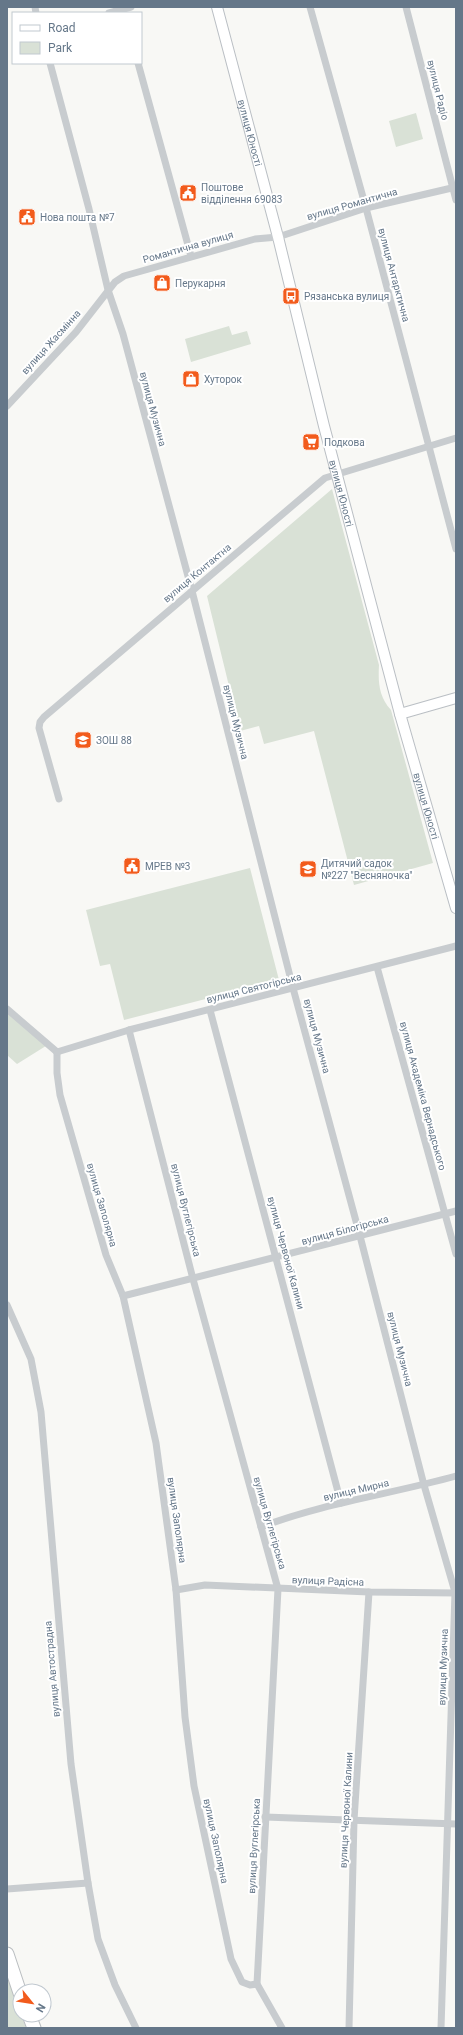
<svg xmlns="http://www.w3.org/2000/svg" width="463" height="2035" viewBox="0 0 463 2035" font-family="Roboto,sans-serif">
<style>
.green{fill:#d9e1d6}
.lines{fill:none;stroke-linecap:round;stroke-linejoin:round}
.secondary-casing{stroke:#babfc4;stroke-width:12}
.highway-casing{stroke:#babec1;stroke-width:15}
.street{stroke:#c8cccf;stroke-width:7}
.secondary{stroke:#fff;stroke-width:10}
.highway{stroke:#fff;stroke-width:13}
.labels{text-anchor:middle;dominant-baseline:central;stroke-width:4;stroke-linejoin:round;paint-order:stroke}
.street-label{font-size:10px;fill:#657789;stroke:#fff}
.poi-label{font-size:10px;fill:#657789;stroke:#fff;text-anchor:start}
</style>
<rect width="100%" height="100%" fill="#f8f8f5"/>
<g class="green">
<path d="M416,113L423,139L396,147L389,121Z"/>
<path d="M229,326L232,335L247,331L251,344L191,362L185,339Z"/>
<path d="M332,489L379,665C378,683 379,697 391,710L433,863L354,885L314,731L264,744L259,726L240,731L207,596Z"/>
<path d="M250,868L279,980L124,1020L110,964L100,966L86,910Z"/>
<path d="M7,1009L49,1044L17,1064L7,1055Z"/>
<path d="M7,1976L26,2028H7Z"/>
</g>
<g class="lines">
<defs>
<g id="secondary">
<path id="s1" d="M217,7L278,237L324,426L400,714L456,908"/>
<path d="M400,714L456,698"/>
</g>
<g id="highway">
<path d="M7,1954L20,1993"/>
<path d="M29,2015L34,2028"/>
</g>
</defs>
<use href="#secondary" class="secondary-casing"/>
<use href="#highway" class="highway-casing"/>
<g class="street">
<path d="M35,7L36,13"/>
<path d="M310,7L366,208L456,549"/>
<path d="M406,7L456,200"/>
<path d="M109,13L131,7"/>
<path d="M50,63L89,209L108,290L123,334L192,591L293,988L360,1236L424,1485L455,1592L441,2028"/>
<path d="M138,63L191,256"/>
<path d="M7,406L76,332L115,282L124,276L255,239L278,237L366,208L456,187"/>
<path d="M59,799L39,728L40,722L44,717L325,478L456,438"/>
<path d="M377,967L456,1254"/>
<path d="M7,1009L57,1052"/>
<path d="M210,1010L341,1503"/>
<path d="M129,1030L193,1279L278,1589L257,1984L282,2028"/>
<path d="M57,1052V1073L60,1095L106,1255L123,1296L156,1443L176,1590L185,1717L194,1786L231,1959L242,1982L250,1985L257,1984"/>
<path d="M57,1052L129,1030L456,946"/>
<path d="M123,1296L456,1211"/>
<path d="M7,1305L31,1359L41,1412L71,1764L88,1883L98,1939L115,1985L136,2028"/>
<path d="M261,1527C324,1503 391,1494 456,1476"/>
<path d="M176,1590L205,1585L369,1592L456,1593"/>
<path d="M265,1817L456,1824"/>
<path d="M7,1889L88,1883"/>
<path d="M349,2028L354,1820L369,1592"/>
</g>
<use href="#secondary" class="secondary"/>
<use href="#highway" class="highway"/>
</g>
<defs>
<symbol id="civic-square" viewBox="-11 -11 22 22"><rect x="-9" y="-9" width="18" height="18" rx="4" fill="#f25b1c" stroke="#fff"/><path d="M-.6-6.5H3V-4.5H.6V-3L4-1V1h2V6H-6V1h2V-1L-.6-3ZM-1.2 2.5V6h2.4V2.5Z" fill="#fff"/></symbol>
<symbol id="shop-square" viewBox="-11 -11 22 22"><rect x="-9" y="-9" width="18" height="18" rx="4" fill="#f25b1c" stroke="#fff"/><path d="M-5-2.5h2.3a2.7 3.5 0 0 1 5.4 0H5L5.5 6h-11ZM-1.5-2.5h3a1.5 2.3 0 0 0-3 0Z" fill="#fff"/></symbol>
<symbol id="bus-square" viewBox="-11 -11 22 22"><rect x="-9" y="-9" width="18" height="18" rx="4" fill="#f25b1c" stroke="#fff"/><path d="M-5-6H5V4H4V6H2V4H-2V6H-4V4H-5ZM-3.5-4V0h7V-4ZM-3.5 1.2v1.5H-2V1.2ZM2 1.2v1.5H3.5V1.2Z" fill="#fff"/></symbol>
<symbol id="supermarket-square" viewBox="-11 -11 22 22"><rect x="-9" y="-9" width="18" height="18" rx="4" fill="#f25b1c" stroke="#fff"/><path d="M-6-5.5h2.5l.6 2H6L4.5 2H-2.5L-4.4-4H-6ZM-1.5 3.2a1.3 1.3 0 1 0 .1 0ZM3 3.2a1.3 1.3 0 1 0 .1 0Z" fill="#fff"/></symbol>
<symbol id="school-square" viewBox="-11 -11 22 22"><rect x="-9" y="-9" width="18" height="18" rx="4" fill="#f25b1c" stroke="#fff"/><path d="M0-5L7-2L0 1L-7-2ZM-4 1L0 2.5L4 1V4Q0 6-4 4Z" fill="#fff"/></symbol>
</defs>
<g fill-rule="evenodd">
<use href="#civic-square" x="178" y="183" width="20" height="20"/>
<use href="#civic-square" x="17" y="207" width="20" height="20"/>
<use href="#shop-square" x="152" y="273" width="20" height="20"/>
<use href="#bus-square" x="281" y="286" width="20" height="20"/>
<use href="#shop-square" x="181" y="369" width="20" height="20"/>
<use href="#supermarket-square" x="301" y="432" width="20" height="20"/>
<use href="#school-square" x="73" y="730" width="20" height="20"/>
<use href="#civic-square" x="122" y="856" width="20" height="20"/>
<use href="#school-square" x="298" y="859" width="20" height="20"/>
</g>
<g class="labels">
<g class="street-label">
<text transform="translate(438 90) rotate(76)">вулиця Радіо</text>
<text stroke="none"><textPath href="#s1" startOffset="130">вулиця Юності</textPath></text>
<text transform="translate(352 204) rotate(-16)">вулиця Романтична</text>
<text transform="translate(188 247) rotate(-16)">Романтична вулиця</text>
<text transform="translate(394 275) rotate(75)">вулиця Антарктична</text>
<text transform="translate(51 342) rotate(-48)">вулиця Жасмінна</text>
<text transform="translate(153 409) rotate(75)">вулиця Музична</text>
<text stroke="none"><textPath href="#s1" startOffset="502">вулиця Юності</textPath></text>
<text transform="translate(197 573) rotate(-40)">вулиця Контактна</text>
<text transform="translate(236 722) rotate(76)">вулиця Музична</text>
<text stroke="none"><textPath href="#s1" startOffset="826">вулиця Юності</textPath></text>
<text transform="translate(254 988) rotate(-14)">вулиця Святогірська</text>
<text transform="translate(317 1036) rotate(75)">вулиця Музична</text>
<text transform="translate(423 1096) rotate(75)">вулиця Академіка Вернадського</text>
<text transform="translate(102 1205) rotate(74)">вулиця Заполярна</text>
<text transform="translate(186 1210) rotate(76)">вулиця Вуглегірська</text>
<text transform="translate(345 1230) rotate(-15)">вулиця Білогірська</text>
<text transform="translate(286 1253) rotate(75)">вулиця Червоної Калини</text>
<text transform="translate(400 1349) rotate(76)">вулиця Музична</text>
<text transform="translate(356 1490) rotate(-13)">вулиця Мирна</text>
<text transform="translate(177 1520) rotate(82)">вулиця Заполярна</text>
<text transform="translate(270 1523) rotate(74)">вулиця Вуглегірська</text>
<text transform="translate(328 1581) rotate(2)">вулиця Радісна</text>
<text transform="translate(443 1667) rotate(-88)">вулиця Музична</text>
<text transform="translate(52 1669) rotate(-95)">вулиця Автострадна</text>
<text transform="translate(346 1810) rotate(-87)">вулиця Червоної Калини</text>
<text transform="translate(216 1841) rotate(78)">вулиця Заполярна</text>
<text transform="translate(254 1846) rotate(-87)">вулиця Вуглегірська</text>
</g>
<g class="poi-label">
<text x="201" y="187">Поштове<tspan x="201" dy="12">відділення 69083</tspan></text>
<text x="40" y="217">Нова пошта №7</text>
<text x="175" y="283">Перукарня</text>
<text x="304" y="296">Рязанська вулиця</text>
<text x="204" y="379">Хуторок</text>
<text x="324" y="442">Подкова</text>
<text x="96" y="740">ЗОШ 88</text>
<text x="321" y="863">Дитячий садок<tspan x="321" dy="12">№227 "Весняночка"</tspan></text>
<text x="145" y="866">МРЕВ №3</text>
</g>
</g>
<rect width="463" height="2035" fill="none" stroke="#657789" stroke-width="16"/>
<rect x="12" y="12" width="130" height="52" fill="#ffffff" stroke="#c1c9d0"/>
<rect x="20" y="25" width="20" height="6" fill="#ffffff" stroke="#c1c9d0"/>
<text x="48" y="32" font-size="12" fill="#657789">Road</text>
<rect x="20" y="42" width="20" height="12" fill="#d9e1d6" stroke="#c1c9d0"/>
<text x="48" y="52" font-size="12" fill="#657789">Park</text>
<g transform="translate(32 2003) rotate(120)"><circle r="19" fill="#ffffff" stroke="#c1c9d0"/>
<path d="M0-3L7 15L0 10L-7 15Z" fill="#f25b1c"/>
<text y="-6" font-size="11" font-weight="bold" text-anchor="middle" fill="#657789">N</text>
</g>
</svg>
